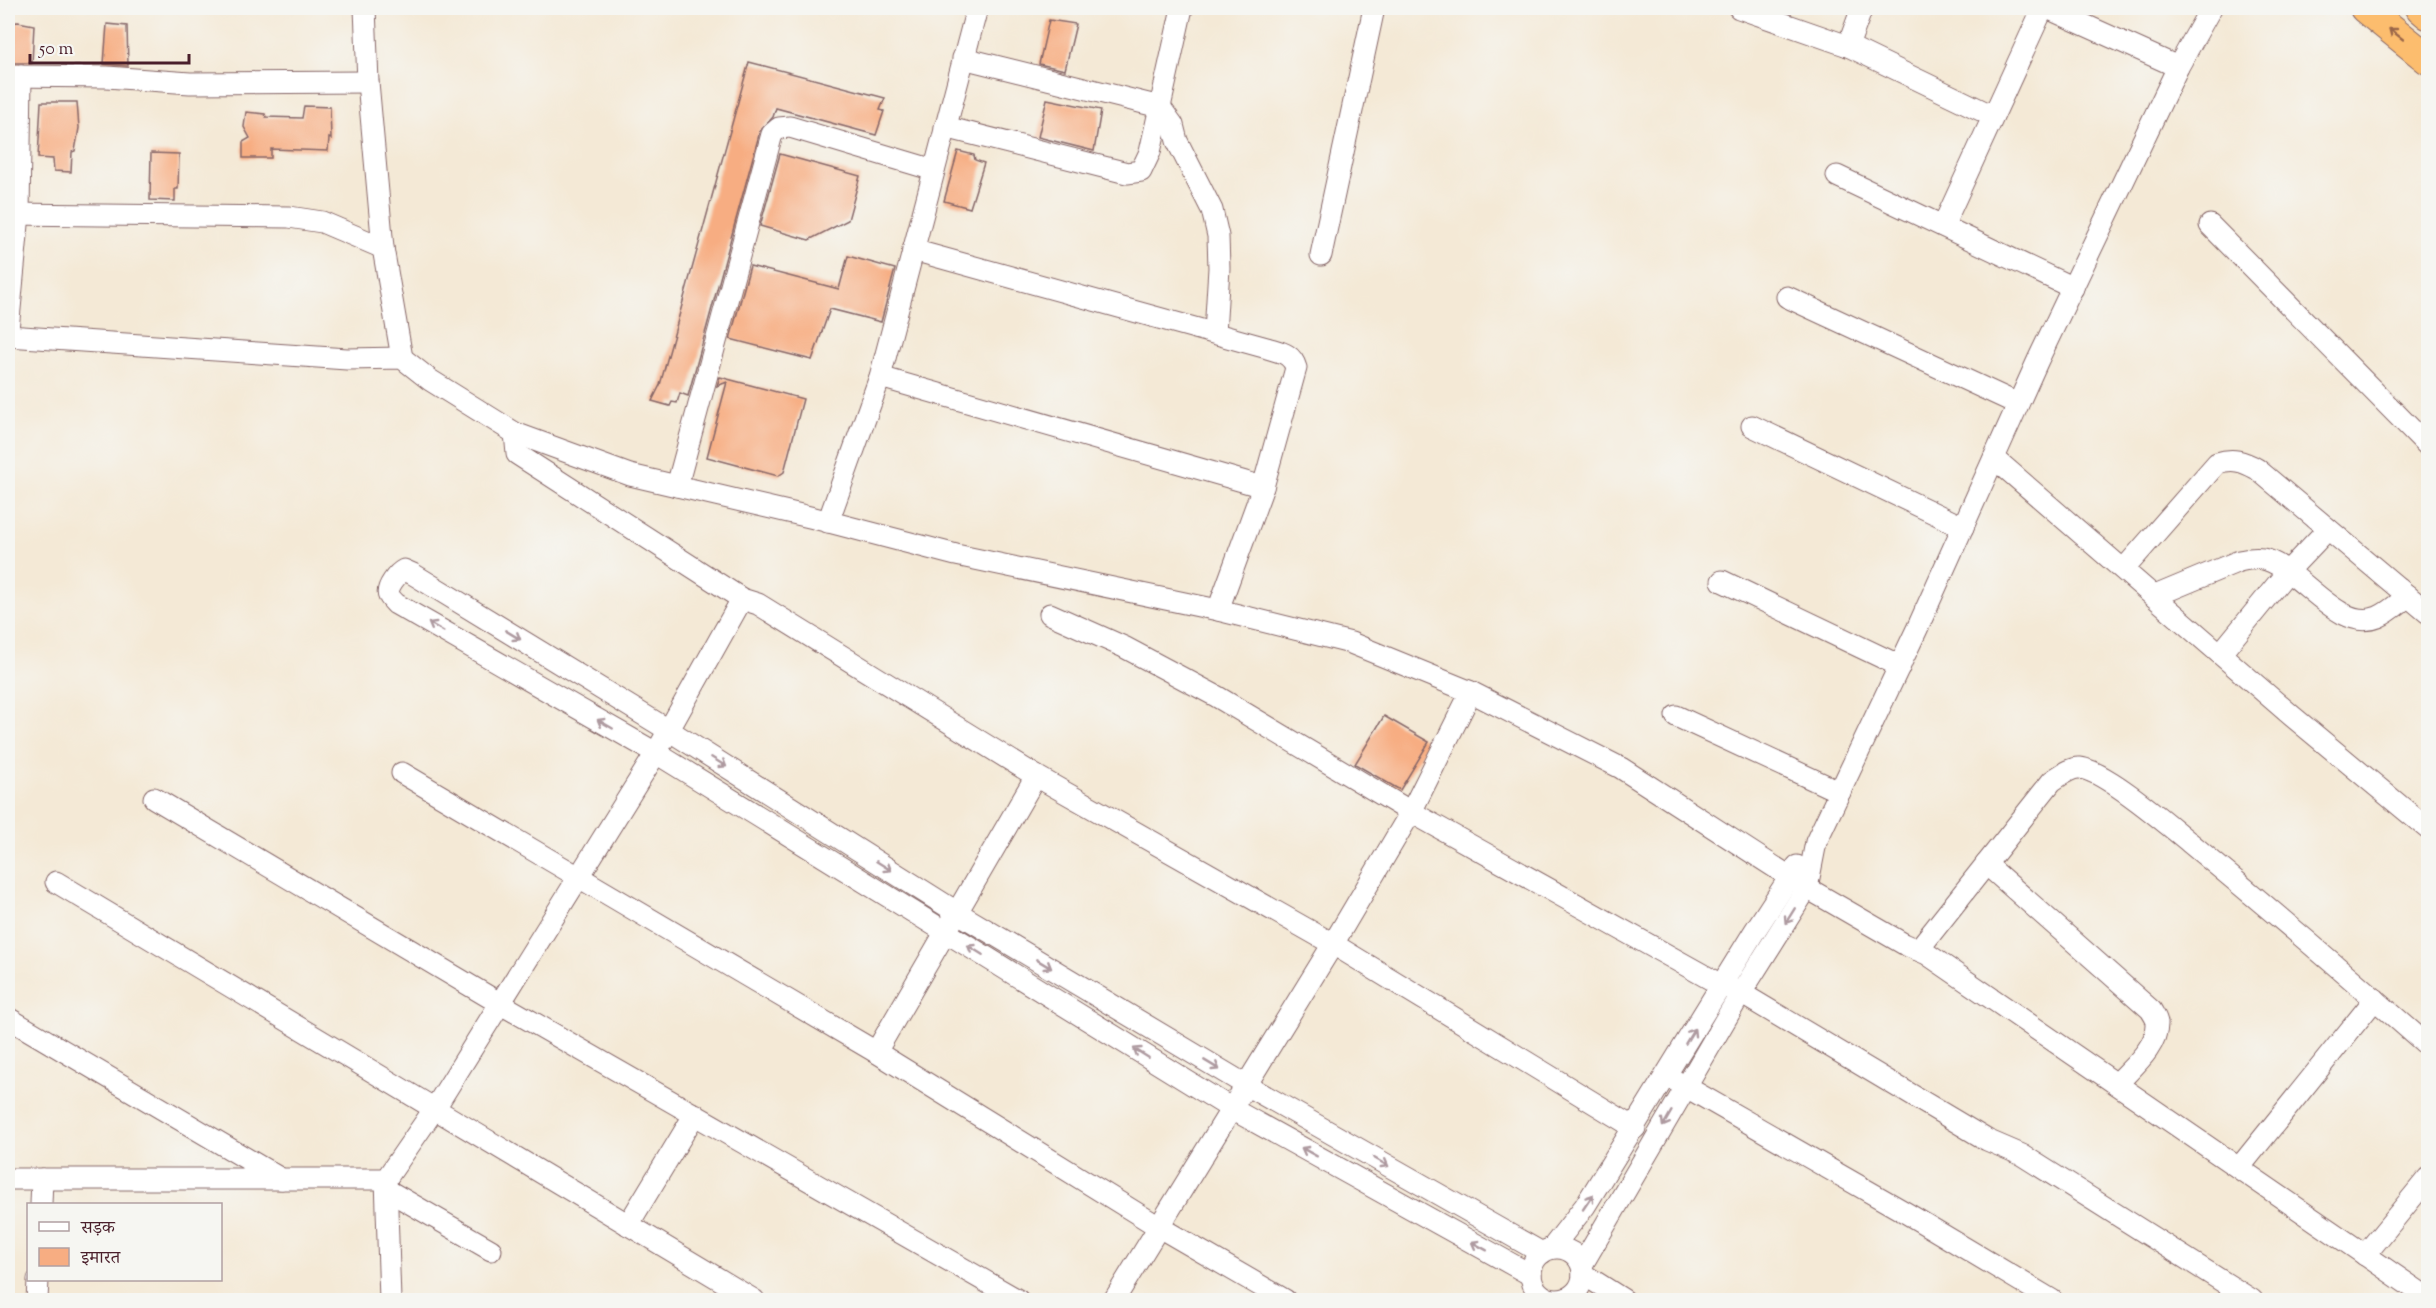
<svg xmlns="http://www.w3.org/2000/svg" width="2436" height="1308" viewBox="0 0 2436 1308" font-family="'Sorts Mill Goudy','Noto Serif Devanagari',serif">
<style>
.building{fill:#f7ad82}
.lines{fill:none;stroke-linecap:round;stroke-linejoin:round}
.minor-casing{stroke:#866667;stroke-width:23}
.highway-casing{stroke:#866667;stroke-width:32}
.minor{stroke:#fff;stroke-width:21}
.highway{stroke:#fcbd6e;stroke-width:30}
.oneway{stroke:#9a6649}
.oneway2{stroke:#ae9aa0}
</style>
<rect width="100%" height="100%" fill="#f6f6f2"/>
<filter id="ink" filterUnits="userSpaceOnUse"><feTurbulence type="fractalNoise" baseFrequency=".0167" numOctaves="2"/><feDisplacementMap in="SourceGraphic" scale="12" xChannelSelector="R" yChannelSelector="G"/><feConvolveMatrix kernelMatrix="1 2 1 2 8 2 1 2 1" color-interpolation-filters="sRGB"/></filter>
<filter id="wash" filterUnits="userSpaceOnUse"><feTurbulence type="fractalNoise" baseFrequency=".008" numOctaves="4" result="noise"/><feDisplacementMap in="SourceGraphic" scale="24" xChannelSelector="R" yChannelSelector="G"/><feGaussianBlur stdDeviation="1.35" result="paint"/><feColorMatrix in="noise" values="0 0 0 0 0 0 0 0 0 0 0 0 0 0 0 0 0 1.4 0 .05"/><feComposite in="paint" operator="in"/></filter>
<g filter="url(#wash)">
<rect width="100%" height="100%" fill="#f4e9d6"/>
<g id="blocks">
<g class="building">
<path d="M1049,20L1076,24L1065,70L1039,64Z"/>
<path d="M18,22L34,25L32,63H8L10,23Z"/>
<path d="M107,24L127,26L128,66L104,64Z"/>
<path d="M749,62L885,98L880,110L884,111L876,135L776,108L773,117L760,131L688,396L680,393L677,403L672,402L670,406L652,401L660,385Z"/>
<path d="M1047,99L1101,110L1094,151L1038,137Z"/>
<path d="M41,102H77L79,128L75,151L72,152L71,172L54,171L53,159L38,158Z"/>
<path d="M304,106L330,107L331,139L329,138L328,151L271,149V158H243V142L250,138L244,127L246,112L265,114L266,117L302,118Z"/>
<path d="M958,151L974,155L975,160L984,163L970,208L944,201Z"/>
<path d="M151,153L179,154L178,189H175V201L150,200Z"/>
<path d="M780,154L860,176L848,220L809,240L760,226Z"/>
<path d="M848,256L895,269L881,322L830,309L812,360L730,339L750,266L839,289Z"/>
<path d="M720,377L803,399L784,472L778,476L707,457L727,382L717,386Z"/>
<path d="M1384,716L1429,742L1400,790L1355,764Z"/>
</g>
</g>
</g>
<g filter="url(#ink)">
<use href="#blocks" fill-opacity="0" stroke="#866667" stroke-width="1.5"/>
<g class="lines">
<defs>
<g id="minor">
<path d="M365,8L368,82L383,248L402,358"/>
<path d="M1739,8L1848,46L1862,8"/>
<path d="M2047,8L2178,67"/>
<path d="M1848,46L1993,116"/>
<path d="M963,58L1160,107L1173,125L1177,141L1212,210L1218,236L1219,268L1215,333"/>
<path d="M8,76L107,77L190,83L368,82"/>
<path d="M945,127L1127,173L1141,171L1150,152L1182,8"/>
<path d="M1837,176L2073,288"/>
<path d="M8,214L289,217L322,222L383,248"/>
<path d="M2210,225L2428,446"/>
<path d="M1943,226L2043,8"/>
<path d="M913,250L1267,348C1280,352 1292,353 1296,368L1263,487L1218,610"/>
<path d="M1321,255L1374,8"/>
<path d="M1787,297L2018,404"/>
<path d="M8,330L19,214L21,76"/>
<path d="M8,336L347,359L402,358L430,380L515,433L630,475L814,518L956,555L1218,610L1351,643L1471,692L1621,768L1807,888L1904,944L1927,954L2428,1298"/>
<path d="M880,377L1263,487"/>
<path d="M1752,426L1963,527"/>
<path d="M515,433L517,454L742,599L758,604L1036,776L1333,944L1635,1128"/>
<path d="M1994,458L2292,716L2428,829"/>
<path d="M677,486L772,134L779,128L790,127L934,170"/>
<path d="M828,522L880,377L977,8"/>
<path d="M2124,569L2217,463C2233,458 2243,461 2257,469L2428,613"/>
<path d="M1722,581L1900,666"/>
<path d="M2155,596L2239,561C2248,559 2258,557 2267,560C2303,572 2339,633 2378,617C2388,613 2399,603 2408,596"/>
<path d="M1050,614L1124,647L1216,696L1411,812L1721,985L1739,992L1987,1140L2022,1155L2252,1300"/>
<path d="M2221,653L2289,570L2328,529"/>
<path d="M1676,716L1840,792"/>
<path d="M402,773L876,1052L1159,1227L1285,1300"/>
<path d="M154,798L501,1004L1018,1300"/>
<path d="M1986,864L2151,1010C2153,1014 2157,1019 2157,1023C2158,1047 2131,1068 2117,1084"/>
<path d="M56,882L754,1300"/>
<path d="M1918,950L2052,781C2060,776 2070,767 2080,768C2106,771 2168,825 2189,842C2270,909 2350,977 2428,1046"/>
<path d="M8,1018L281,1179"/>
<path d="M876,1052L1036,776"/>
<path d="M1674,1080L1908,1214L2052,1300"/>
<path d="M2239,1168L2375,999"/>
<path d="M8,1179H386L435,1108L656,753L742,599"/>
<path d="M386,1179L390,1300"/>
<path d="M387,1190L491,1250"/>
<path d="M41,1204L42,1179"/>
<path d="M628,1225L695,1114"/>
<circle cx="1557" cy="1274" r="26"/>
<path d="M1552,1248L1585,1206L1754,932L1797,866"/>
<path d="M2365,1255L2428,1178"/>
<path d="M1582,1265L1741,993L1807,888L1816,842L1917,629L2038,360L2178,67L2211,8"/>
<path d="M1583,1274L1624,1300"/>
<path d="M1531,1275L1232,1109L656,753L396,604C395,603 389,597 389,596C385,588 398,573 404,570L413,574L670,731L958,913L1246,1085L1542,1253"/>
<path d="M37,1300L38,1280"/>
<path d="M1114,1300L1333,944L1411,812L1471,692"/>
</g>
<g id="highway">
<path d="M2365,8L2428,59"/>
<path d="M2421,8L2428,14"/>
</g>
</defs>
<use href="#minor" class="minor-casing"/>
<use href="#highway" class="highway-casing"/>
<use href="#minor" class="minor"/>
<use href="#highway" class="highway"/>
</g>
<defs><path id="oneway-shaft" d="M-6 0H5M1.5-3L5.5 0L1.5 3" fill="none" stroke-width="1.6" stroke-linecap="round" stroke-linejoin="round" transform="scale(1.5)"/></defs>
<use class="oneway" href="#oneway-shaft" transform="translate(2396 34) rotate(-142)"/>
<g class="oneway2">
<use href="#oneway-shaft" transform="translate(436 627) rotate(-150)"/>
<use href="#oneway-shaft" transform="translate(513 635) rotate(31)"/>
<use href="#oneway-shaft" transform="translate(605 724) rotate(-150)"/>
<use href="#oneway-shaft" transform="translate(719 762) rotate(32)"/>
<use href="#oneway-shaft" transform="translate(884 866) rotate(32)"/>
<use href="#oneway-shaft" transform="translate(1790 916) rotate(122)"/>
<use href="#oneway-shaft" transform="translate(975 950) rotate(-148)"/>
<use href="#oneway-shaft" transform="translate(1044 964) rotate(31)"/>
<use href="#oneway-shaft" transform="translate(1690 1036) rotate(-59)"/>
<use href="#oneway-shaft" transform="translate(1141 1053) rotate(-148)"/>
<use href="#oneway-shaft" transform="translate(1212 1065) rotate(31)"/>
<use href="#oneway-shaft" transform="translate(1667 1119) rotate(120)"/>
<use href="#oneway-shaft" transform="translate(1309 1152) rotate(-151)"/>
<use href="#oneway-shaft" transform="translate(1381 1162) rotate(30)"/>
<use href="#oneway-shaft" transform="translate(1588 1202) rotate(-56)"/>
<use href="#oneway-shaft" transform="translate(1479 1246) rotate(-151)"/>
</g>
</g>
<rect width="2436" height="1308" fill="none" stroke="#f6f6f2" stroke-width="30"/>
<rect x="27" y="1203" width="195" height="78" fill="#f6f6f2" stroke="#b1a0a2" stroke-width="1.5"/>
<rect x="39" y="1222" width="30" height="9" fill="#ffffff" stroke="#b1a0a2" stroke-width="1.5"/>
<text x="81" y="1233" font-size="18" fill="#4a1f2b">सड़क</text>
<rect x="39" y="1248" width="30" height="18" fill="#f7ad82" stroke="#b1a0a2" stroke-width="1.5"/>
<text x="81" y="1263" font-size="18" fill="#4a1f2b">इमारत</text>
<path d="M30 54v9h159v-9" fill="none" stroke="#4a1f2b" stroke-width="3"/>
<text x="39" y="54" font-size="18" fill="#4a1f2b" stroke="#f6f6f2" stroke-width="4.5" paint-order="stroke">50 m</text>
</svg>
